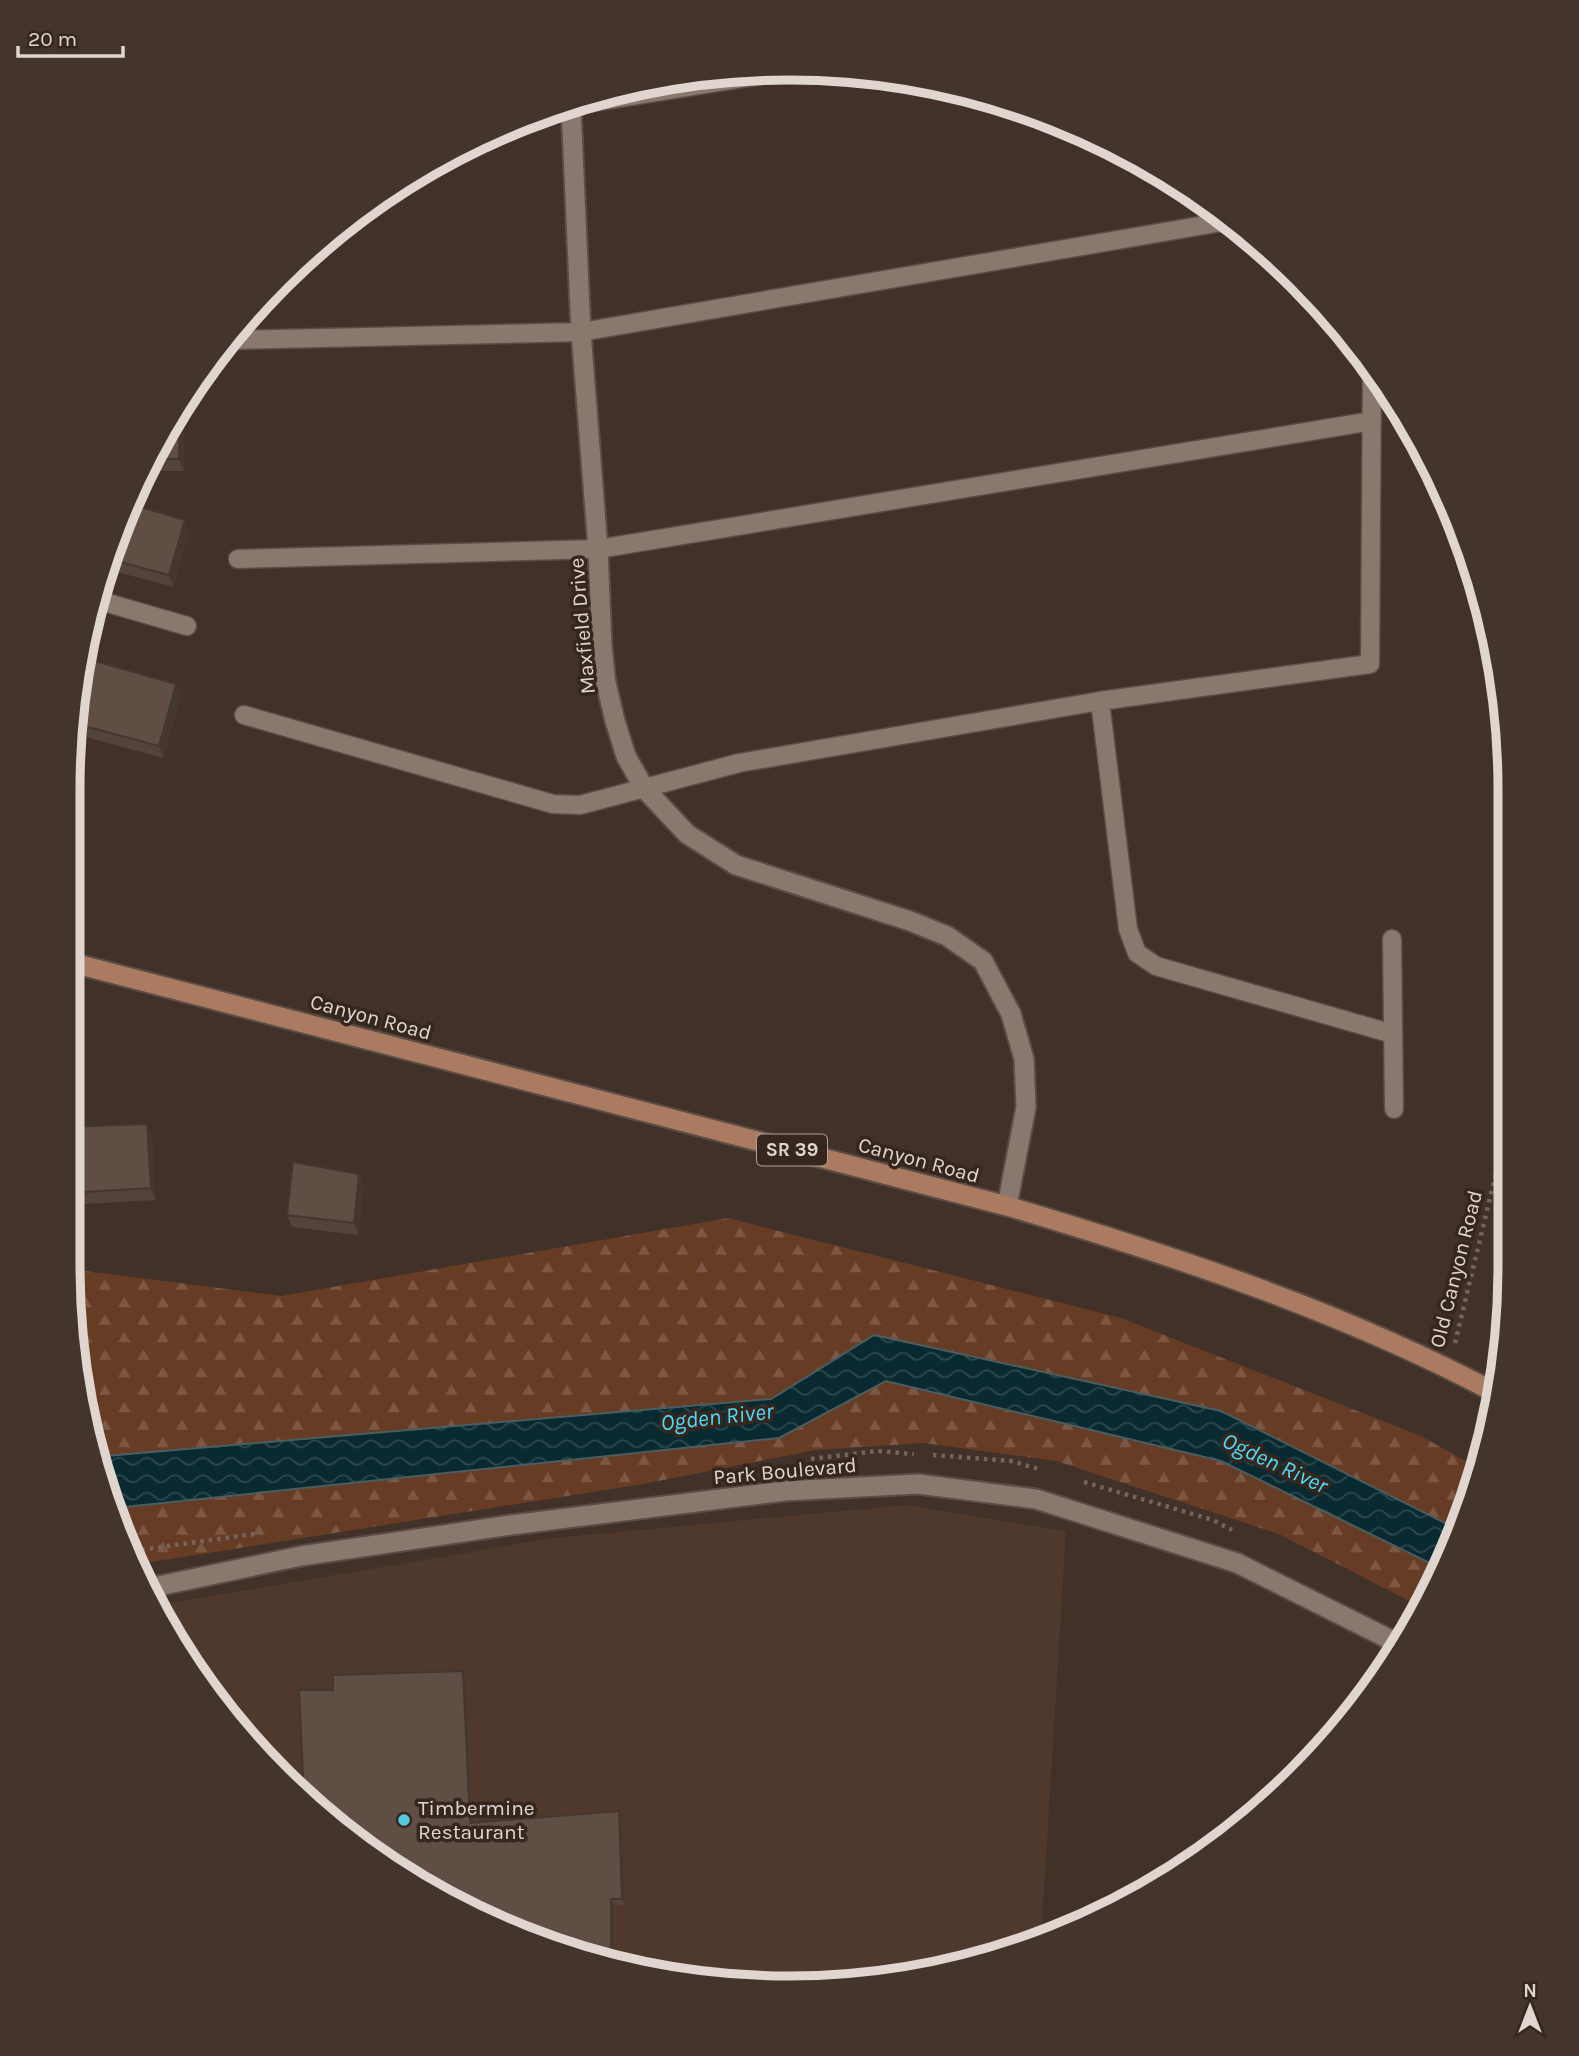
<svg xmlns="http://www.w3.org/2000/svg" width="1579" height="2056" viewBox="0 0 1579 2056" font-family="Karla,sans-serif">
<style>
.built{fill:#4f392d}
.forest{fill:url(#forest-firs)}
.water{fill:url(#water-waves);stroke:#4a5d60;stroke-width:2}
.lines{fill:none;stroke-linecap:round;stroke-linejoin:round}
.service-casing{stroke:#5b4d45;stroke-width:21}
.minor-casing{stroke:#5b4d45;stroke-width:23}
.primary-casing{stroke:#5b4d45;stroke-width:23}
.path{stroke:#73645c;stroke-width:4.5;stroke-dasharray:3.5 5;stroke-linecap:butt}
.service{stroke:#8a776d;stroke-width:18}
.minor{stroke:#8a776d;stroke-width:19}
.primary{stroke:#aa7b60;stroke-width:19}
.wall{fill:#53433a}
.shaded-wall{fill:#433730}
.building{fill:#604e44;stroke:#433730;stroke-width:2}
.poi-dot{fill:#56c9e1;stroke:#36271e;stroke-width:2.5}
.labels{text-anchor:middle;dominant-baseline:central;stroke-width:7;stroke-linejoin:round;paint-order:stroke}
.shield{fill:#36271e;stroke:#ada19a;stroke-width:2}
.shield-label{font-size:19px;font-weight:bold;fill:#e0d5cf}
.street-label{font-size:21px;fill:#e0d5cf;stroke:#36271e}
.poi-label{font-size:21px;fill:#e0d5cf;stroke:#36271e;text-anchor:start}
.water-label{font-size:23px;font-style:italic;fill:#4cdbf8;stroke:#36271e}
.rim{fill:none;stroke:#e0d5cf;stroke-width:9}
</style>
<defs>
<pattern id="forest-firs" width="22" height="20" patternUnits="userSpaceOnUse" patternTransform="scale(1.75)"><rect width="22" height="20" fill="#663c24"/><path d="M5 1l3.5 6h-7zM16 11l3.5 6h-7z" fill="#7c5743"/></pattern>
<pattern id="water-waves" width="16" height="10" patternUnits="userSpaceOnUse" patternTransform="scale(1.75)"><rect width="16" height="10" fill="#0a2a31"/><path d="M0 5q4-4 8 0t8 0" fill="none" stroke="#2d484e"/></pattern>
</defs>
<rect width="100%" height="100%" fill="#413128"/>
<path class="built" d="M907,1505L1066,1531L1041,1940L1021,1950L836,1986L648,1974L557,1949L429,1891L280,1777L165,1627L156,1605L554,1538Z"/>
<g class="forest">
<path d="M728,1218L1121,1318L1421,1436L1476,1467L1459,1530L1221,1411L874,1335L771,1399L94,1457L93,1454L69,1269L281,1296Z"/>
<path d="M886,1381L1221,1461L1442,1569L1421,1607L1279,1534L1056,1461L923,1443L816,1450L643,1484L139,1564L115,1508L779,1438Z"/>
</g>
<path class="water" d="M874,1335L1221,1411L1459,1530L1456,1542L1442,1569L1221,1461L886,1381L779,1438L115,1508L94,1457L771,1399Z"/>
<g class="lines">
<defs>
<g id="service">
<path d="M569,106L799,69"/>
<path d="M236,340L581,332L1228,221"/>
<path d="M238,559L598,549L1372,421"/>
<path d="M94,599L187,626"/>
<path d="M1100,701L1128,929L1137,953L1156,966L1393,1034"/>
<path d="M244,715L553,804L580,805L739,763L1100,701L1370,664L1372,368"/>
<path d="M1392,939L1394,1109"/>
</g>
<g id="minor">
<path d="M571,106L581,332L598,549L602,646L606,683L615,721L626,756L644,788L687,834L736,865L910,921L947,936L983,961L1011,1014L1024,1059L1026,1107L1007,1206"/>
<path d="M149,1588L301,1556L511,1525L785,1491L918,1484L1036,1499L1237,1563L1401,1645"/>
</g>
<path id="primary" d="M69,962L1007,1206C1175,1256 1341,1311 1496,1393"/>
</defs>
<use href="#service" class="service-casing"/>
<use href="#minor" class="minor-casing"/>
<use href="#primary" class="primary-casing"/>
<g class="path">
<path d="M1455,1343L1505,1136"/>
<path d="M933,1455L1011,1461L1042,1470"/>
<path d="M811,1459L877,1451L914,1454"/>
<path d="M1084,1482L1213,1520L1232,1530"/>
<path d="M133,1551L261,1533"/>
</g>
<use href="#service" class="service"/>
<use href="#minor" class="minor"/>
<use href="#primary" class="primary"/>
</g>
<g class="wall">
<path d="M182,408L183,412L184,471H142Z"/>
<path d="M130,504L185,520L189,532L173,587L106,569Z"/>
<path d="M84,658L181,696L163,758L71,733Z"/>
<path d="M147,1124L152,1136L155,1200L68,1205L69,1127Z"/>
<path d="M359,1174L364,1186L358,1235L292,1227L287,1215Z"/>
<path d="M463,1671L465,1677L472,1823L621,1817L625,1905H613V1964L333,1690Z"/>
</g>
<g class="shaded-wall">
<path d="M182,408L183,412L184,471L179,459V412Z"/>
<path d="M185,520L189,532L173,587L169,575Z"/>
<path d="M176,684L181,696L163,758L159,746Z"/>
<path d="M147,1124L152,1136L155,1200L151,1188Z"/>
<path d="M359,1174L364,1186L358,1235L354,1223Z"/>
<path d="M463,1671L465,1677L472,1829L470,1823Z"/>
<path d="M619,1811L621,1817L625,1905L622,1899Z"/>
<path d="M611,1899L613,1905V1964H611Z"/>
</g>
<g class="building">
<path d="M179,412V459H150Z"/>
<path d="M130,504L185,520L169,575L109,559Z"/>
<path d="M84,658L176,684L159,746L73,723Z"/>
<path d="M147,1124L151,1188L68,1193L69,1127Z"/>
<path d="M293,1162L359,1174L354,1223L287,1215Z"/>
<path d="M463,1671L470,1823L619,1811L622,1899H611V1964L557,1949L429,1891L304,1796L299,1690H333V1675Z"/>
</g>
<circle class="poi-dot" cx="404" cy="1820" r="7"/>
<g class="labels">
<rect class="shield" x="757" y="1134.5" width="70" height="31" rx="5"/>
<g class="shield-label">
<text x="792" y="1150">SR 39</text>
</g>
<g class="street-label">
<text transform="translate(582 626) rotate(-95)">Maxfield Drive</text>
<text transform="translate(371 1017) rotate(15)">Canyon Road</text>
<text transform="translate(919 1160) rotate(15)">Canyon Road</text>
<text transform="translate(1456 1269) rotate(-76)">Old Canyon Road</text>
<text transform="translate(785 1471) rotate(-5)">Park Boulevard</text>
</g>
<g class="poi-label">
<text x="418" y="1808">Timbermine<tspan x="418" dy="24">Restaurant</tspan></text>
</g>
<g class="water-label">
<text transform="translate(717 1417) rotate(-6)">Ogden River</text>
<text transform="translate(1275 1463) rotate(25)">Ogden River</text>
</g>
</g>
<path d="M0 0H1579V2056H0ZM789 80H789A709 709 0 0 1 1498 789V1267A709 709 0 0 1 789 1976H789A709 709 0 0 1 80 1267V789A709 709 0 0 1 789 80Z" fill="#44352c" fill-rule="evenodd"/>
<path class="rim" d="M789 80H789A709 709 0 0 1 1498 789V1267A709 709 0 0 1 789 1976H789A709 709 0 0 1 80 1267V789A709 709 0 0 1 789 80Z"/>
<g transform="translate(1530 2007)" stroke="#36271e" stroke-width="5" paint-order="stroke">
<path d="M0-5L12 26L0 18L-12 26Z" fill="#e0d5cf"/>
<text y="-10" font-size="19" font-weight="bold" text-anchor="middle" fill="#e0d5cf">N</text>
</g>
<path d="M18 46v10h105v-10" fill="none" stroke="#e0d5cf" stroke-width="3.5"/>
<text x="28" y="46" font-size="21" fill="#e0d5cf" stroke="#36271e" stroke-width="5" paint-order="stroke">20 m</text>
</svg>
